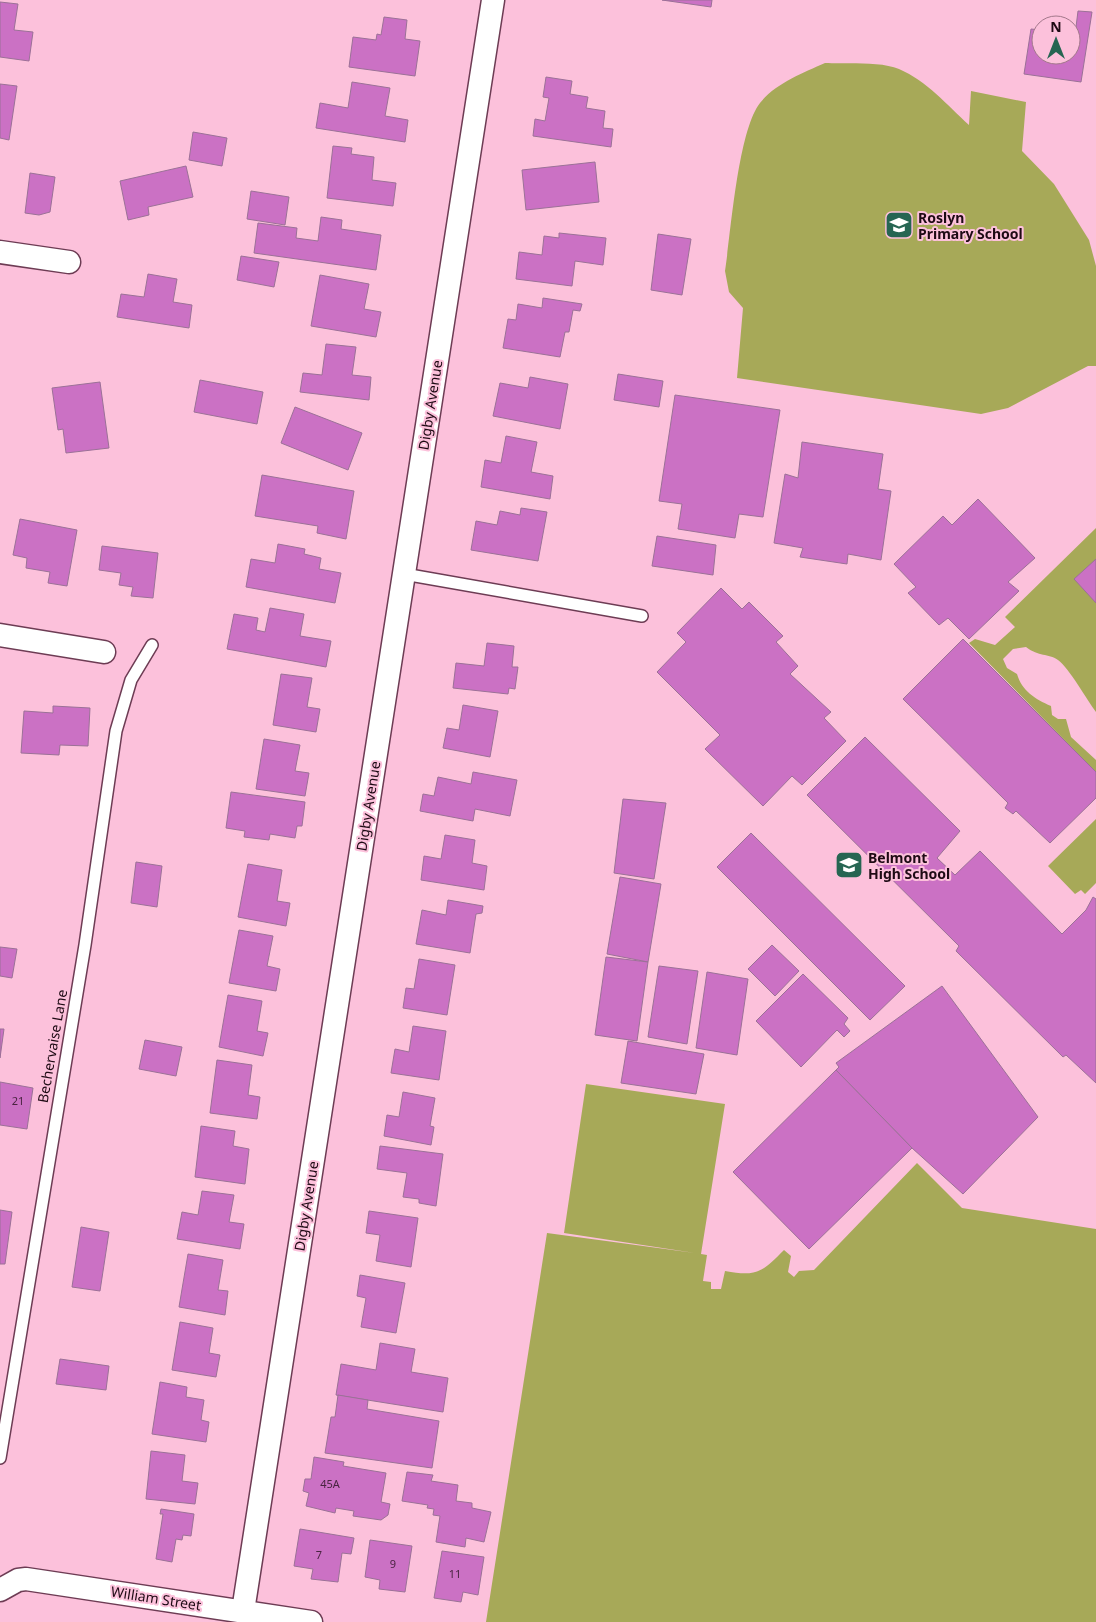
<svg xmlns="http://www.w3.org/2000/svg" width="1096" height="1622" viewBox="0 0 1096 1622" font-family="'Noto Sans',sans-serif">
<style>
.green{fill:#a7a958}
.building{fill:#cb71c4;stroke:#9b7197}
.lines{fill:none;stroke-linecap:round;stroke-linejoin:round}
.service-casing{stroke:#6d3c54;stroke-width:14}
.minor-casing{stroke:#6d3c54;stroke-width:25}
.service{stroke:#fff;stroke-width:11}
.minor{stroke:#fff;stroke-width:22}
.labels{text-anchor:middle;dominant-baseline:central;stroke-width:4;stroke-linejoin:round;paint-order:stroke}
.number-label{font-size:11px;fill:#492440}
.poi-label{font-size:14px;font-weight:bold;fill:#1e0a14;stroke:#fcc1db;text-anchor:start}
.street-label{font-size:14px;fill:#1e0a14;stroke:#fcc1db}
</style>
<rect width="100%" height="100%" fill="#fcc1db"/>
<g class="green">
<path d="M825,63C846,64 880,61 899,69C927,81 947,105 969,125L971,91L1026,102L1022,151L1054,184L1089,240L1096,266V366H1088L1008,408L981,414L737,378L743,308L729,292L725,271C731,232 738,131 760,103C776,83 803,73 825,63Z"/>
<path d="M1096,528V712C1087,700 1069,668 1058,660C1048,653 1039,657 1026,647L1013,649L1003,659L1007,668L1017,674C1022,691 1035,699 1051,706L1052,715L1058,719H1066L1071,737L1096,760V772L969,643L975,639L995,645L1015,627L1005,617Z"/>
<path d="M1096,819V883L1085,894L1081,890L1075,894L1048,866Z"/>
<path d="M586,1084L725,1104L701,1254L707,1255L703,1281L711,1282V1289H721L725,1271C757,1277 762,1272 784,1250L791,1256L788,1272L794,1277L799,1271L814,1270L917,1163L962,1208L1096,1229V1622H486L547,1233L695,1253L564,1233Z"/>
</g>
<g class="building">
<path d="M662,0H712L711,7Z"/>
<path d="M0,2L18,4L14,30L33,32L29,61L0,57Z"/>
<path d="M1078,11L1092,12L1081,82L1024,74L1031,29L1041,30V55H1071V34L1075,35Z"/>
<path d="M384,17L407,20L405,39L420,41L415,76L349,67L353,37L376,40L377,34L381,35Z"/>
<path d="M546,77L572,81L570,94L588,97L586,108L605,111L603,128L613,129L611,147L533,136L535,119L545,121L549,98L543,97Z"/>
<path d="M352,82L390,88L385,116L408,120L405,142L316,128L320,103L348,108Z"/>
<path d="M0,84L17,86L9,140L0,138Z"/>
<path d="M193,132L227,138L222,166L189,160Z"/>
<path d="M333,146L352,148L351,154L374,157L372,180L396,183L393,206L327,198Z"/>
<path d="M595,162L599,202L526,210L522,170Z"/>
<path d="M186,166L193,197L148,207L149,215L128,220L120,181Z"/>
<path d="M30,173L55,177L50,212L39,215L25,213Z"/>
<path d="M251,191L289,197L285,225L247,219Z"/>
<path d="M321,217L342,220L341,229L381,235L376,270L254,253L258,223L297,228L296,238L318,241Z"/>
<path d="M559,233L606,238L603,265L575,261L572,286L516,279L519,252L542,255L544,236L559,238Z"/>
<path d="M658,234L691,239L682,295L651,290Z"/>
<path d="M241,256L279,262L274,287L237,280Z"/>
<path d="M148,274L177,279L173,302L192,305L189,328L117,317L121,294L144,297Z"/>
<path d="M320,275L369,284L364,309L381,312L376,337L311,326Z"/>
<path d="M543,298L582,304L580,311L573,310L569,332H565L560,357L503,348L508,319L516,320L518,304L542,308Z"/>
<path d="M326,344L356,347L352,375L371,377L369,400L300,392L303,373L322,375Z"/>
<path d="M618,374L663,381L659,407L614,400Z"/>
<path d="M530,377L568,384L560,429L493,416L500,383L528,388Z"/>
<path d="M200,380L263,392L257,424L194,412Z"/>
<path d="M100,382L109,448L66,453L63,429L58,430L52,388Z"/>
<path d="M675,395L780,410L763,517L739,514L735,538L678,529L682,504L659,501Z"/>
<path d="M295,407L362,433L348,470L281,443Z"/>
<path d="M506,436L537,442L531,472L553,476L550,499L481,487L485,460L501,463Z"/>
<path d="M802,442L883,454L878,489L891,491L881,560L848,554L847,564L800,557L803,548L774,543L785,474L798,478Z"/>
<path d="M262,475L354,491L346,539L317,533L318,526L255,516Z"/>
<path d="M978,499L1035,558L1008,582L1019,591L969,639L948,618L939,625L908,593L916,587L894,564L943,516L952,525Z"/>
<path d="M521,508L547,512L538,561L471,550L476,521L497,525L500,511L520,515Z"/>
<path d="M20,519L77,530L67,586L48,583L50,572L26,568L27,558L13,555Z"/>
<path d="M657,536L716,545L713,575L652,566Z"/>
<path d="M278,544L305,549L304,554L321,558L319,569L341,573L335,603L246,587L251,559L275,563Z"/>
<path d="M102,546L158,553L153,598L131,596L133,587L119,585L121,573L99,570Z"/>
<path d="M1096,559V603L1074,579Z"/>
<path d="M721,588L742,609L749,602L783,636L776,642L798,666L790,674L831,712L824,718L846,741L802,785L792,776L763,806L705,749L720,735L657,672L686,642L677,633Z"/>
<path d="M270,608L304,614L300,636L331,641L326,667L227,649L234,614L258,618L256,630L265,632Z"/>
<path d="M963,639L1096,772V798L1050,843L1016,811L1013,814L1005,808L1008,803L903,699Z"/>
<path d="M487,643L514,646L512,667H518L515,689L509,688L508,694L453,688L456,663L484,666Z"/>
<path d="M281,674L312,678L307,707L320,709L316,732L273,725Z"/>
<path d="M463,705L498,711L490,757L443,748L447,728L459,730Z"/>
<path d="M53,706L90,708L88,746L60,745L59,755L21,753L24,711L53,713Z"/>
<path d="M865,737L960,831L937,858L955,875L980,851L1062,934L1086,910L1093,897L1096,899V1083L1066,1055L1063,1057L956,951L959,946L807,795Z"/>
<path d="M264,739L300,745L295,771L309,773L305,796L256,789Z"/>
<path d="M473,772L517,780L510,816L475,809L473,821L420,811L423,794L434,796L438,777L471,784Z"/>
<path d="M231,792L305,802L302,826H297L295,838L270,834L269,840L244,837L245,831L226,828Z"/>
<path d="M623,799L666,803L654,879L614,873Z"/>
<path d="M751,833L905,986L870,1020L717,867Z"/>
<path d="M445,835L475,840L472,863L487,866L484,890L421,880L424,856L441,859Z"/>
<path d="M136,862L162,866L157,907L131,903Z"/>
<path d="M248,864L282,870L277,901L290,903L286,926L238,917Z"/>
<path d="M620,877L661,884L648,962L607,954Z"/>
<path d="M448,900L483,906L482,913L476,914L470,953L416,944L422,910L446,915Z"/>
<path d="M239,930L273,936L267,966L280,969L276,991L229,983Z"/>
<path d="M772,945L799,971L775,996L748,969Z"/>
<path d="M0,947L17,949L12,978L0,976Z"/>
<path d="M606,957L648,962L637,1041L595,1035Z"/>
<path d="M419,959L455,965L447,1015L403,1008L406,988L414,989Z"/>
<path d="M659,966L698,971L687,1044L648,1037Z"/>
<path d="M707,972L748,979L737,1055L696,1048Z"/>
<path d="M803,974L848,1018L844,1024L850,1031L844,1037L837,1030L801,1067L756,1021Z"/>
<path d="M942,986L1038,1117L963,1194L912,1148L836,1070L839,1067L836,1063Z"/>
<path d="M228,995L262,1001L257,1031L268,1033L263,1056L219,1047Z"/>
<path d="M413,1026L446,1031L439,1080L391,1073L395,1049L409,1052Z"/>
<path d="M0,1029H4L0,1058Z"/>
<path d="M145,1040L182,1047L176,1076L139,1069Z"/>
<path d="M628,1041L704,1054L696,1094L621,1083Z"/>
<path d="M217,1060L252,1065L248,1095L260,1097L257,1119L210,1113Z"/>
<path d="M836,1070L912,1148L809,1249L733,1172Z"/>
<path d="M0,1082L33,1088L27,1129L0,1125Z"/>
<path d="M403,1092L435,1098L430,1126L434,1127L431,1145L384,1136L387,1115L399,1117Z"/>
<path d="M201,1126L235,1131L233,1146L249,1149L245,1184L195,1177Z"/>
<path d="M380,1146L443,1154L436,1206L419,1203V1199L403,1197L407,1173L377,1169Z"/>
<path d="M202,1191L234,1195L229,1222L244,1224L240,1249L177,1239L182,1212L198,1215Z"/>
<path d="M0,1210L12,1212L5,1264H0Z"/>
<path d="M369,1211L418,1218L411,1267L376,1261L380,1235L366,1233Z"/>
<path d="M81,1227L109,1232L100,1291L72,1287Z"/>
<path d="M188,1254L223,1260L218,1290L228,1291L225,1315L179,1307Z"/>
<path d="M360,1275L405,1283L396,1333L361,1327L366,1298L357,1296Z"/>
<path d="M180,1322L213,1328L209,1353L220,1355L216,1377L172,1370Z"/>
<path d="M380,1343L415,1349L411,1372L448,1378L443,1412L336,1395L341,1364L376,1370Z"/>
<path d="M60,1359L109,1366L106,1390L56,1384Z"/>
<path d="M160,1382L187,1387L186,1397L204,1400L201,1420L209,1422L206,1442L152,1434Z"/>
<path d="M338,1395L368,1400L367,1409L439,1421L432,1468L325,1453L331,1417H335Z"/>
<path d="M151,1451L185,1455L182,1481L198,1483L195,1504L146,1499Z"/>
<path d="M314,1457L344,1462L343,1466L386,1473L381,1502L390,1504L388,1515L381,1520L353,1516L354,1511L336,1508L335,1513L306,1506L309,1493L303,1491L305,1479H311Z"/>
<path d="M407,1472L433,1475L431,1481L458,1485L456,1501L472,1503V1508L491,1512L484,1542L466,1538L465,1547L436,1542L440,1516L433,1515L434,1509L427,1508L428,1505L402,1501Z"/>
<path d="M161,1509L194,1514L191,1536L183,1535L182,1540L176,1539L172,1562L156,1559L163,1514H160Z"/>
<path d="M300,1529L354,1538L351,1554L342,1553L338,1582L311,1579L313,1569L294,1566Z"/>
<path d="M370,1540L412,1546L405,1592L379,1589L380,1580L365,1577Z"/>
<path d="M442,1551L484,1557L478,1595L463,1592L461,1602L434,1598Z"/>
</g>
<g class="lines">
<defs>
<g id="service">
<path d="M404,574L642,616"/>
<path d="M0,1458L85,945L116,731L131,680L152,645"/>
</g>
<g id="minor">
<path d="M0,252L69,262"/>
<path d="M0,635L104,652"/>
<path d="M0,1590L18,1580L26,1579L311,1622"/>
<path d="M243,1611L493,0"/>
</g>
</defs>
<use href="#service" class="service-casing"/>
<use href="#minor" class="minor-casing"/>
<use href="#service" class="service"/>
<use href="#minor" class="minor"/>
</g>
<defs>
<symbol id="school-square" viewBox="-11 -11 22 22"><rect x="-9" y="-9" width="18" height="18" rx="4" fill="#266552" stroke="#fcc1db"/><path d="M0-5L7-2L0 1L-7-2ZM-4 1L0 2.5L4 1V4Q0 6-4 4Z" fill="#fff"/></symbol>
</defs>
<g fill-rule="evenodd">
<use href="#school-square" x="883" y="209" width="32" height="32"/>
<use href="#school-square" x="833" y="849" width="32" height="32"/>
</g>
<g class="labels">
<g class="number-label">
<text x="18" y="1100">21</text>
<text x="330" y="1483">45A</text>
<text x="319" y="1554">7</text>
<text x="393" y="1563">9</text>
<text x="455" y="1573">11</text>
</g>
<g class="poi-label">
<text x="918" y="217">Roslyn<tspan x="918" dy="16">Primary School</tspan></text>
<text x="868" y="857">Belmont<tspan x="868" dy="16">High School</tspan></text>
</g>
<g class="street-label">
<text transform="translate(430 405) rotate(-81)">Digby Avenue</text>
<text transform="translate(368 806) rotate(-81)">Digby Avenue</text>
<text transform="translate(52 1046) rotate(-80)">Bechervaise Lane</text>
<text transform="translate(306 1206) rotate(-81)">Digby Avenue</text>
<text transform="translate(156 1598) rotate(9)">William Street</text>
</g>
</g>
<g transform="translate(1056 40)"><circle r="24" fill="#fcc1db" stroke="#a3788b"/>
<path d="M0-4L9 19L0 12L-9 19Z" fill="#266552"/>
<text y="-8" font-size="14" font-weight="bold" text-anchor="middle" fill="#1e0a14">N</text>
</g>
</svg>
